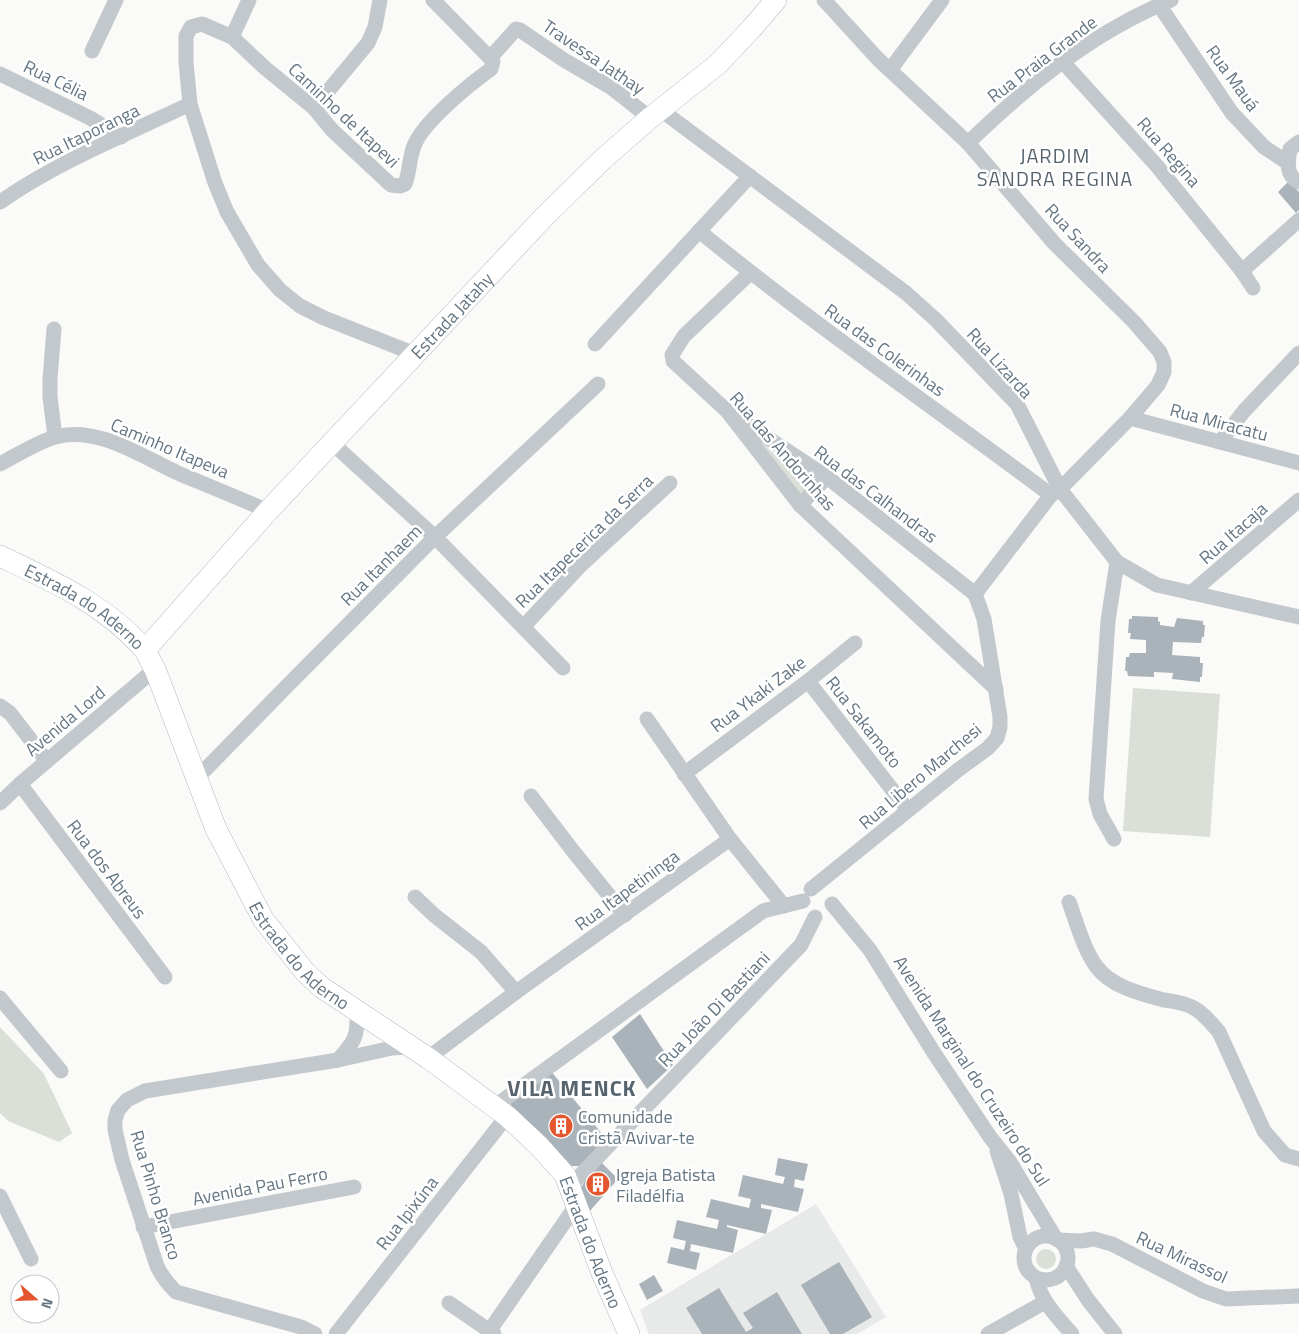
<svg xmlns="http://www.w3.org/2000/svg" width="1299" height="1334" viewBox="0 0 1299 1334" font-family="'Titillium Web',sans-serif">
<style>
.built{fill:#e8e9e9}
.green{fill:#dadfd7}
.building{fill:#aab3b9}
.lines{fill:none;stroke-linecap:round;stroke-linejoin:round}
.secondary-casing{stroke:#b3babf;stroke-width:22}
.street{stroke:#c3c8cc;stroke-width:15}
.secondary{stroke:#fff;stroke-width:21}
.labels{text-anchor:middle;dominant-baseline:central;stroke-width:5;stroke-linejoin:round;paint-order:stroke}
.street-label{font-size:18px;fill:#657683;stroke:#fff}
.poi-label{font-size:18px;fill:#657683;stroke:#fff;text-anchor:start}
.quarter-label{font-size:20px;letter-spacing:1px;fill:#57646e;stroke:#fff}
.district-label{font-size:22px;font-weight:bold;letter-spacing:1px;fill:#57646e;stroke:#fff}
</style>
<rect width="100%" height="100%" fill="#fafaf8"/>
<path class="built" d="M816,1204L886,1317L857,1334H649L640,1310Z"/>
<g class="green">
<path d="M732,417L812,486L803,497Z"/>
<path d="M1133,688L1220,694L1210,837L1123,831Z"/>
<path d="M0,1027L44,1074L72,1133L59,1142L8,1121L0,1113Z"/>
<circle cx="1046" cy="1259" r="10"/>
</g>
<g class="building">
<path d="M1289,181L1299,192V210L1296,213L1278,192Z"/>
<path d="M1132,616L1158,617V621L1160,622V625L1174,627L1177,618L1203,621V625H1205L1204,637H1202L1201,643L1173,642L1172,655L1200,657V663H1203L1202,677H1200V682L1172,679L1173,673L1154,672V677L1128,676L1127,671H1125L1126,657H1129L1130,653H1146V640L1130,639L1131,633H1128L1129,619H1132Z"/>
<path d="M640,1014L673,1065L647,1089L612,1037Z"/>
<path d="M550,1070L607,1140L582,1166H567L513,1112L510,1102Z"/>
<path d="M778,1158L808,1164L804,1181L795,1179L794,1187L804,1189L798,1212L761,1204V1208L772,1210L766,1234L727,1225V1227L738,1230L733,1253L691,1244L690,1251L700,1253L696,1270L667,1263L671,1247L684,1250L686,1241L673,1238L677,1220L717,1229L719,1220L706,1217L711,1199L749,1208L751,1199L738,1196L743,1175L783,1184L785,1177L775,1175Z"/>
<path d="M600,1161L618,1179L589,1212L580,1189L590,1173Z"/>
<path d="M839,1262L872,1317L843,1334H830L801,1285Z"/>
<path d="M654,1275L663,1291L647,1300L639,1284Z"/>
<path d="M719,1288L746,1332L753,1328L743,1313L777,1292L802,1334H702L686,1308Z"/>
</g>
<g class="lines">
<defs>
<g id="secondary">
<path id="s1" d="M0,556C52,581 105,604 144,649C148,655 151,663 155,669L216,829L263,919L305,972L321,987L428,1058L507,1116L539,1146L565,1175L602,1273L629,1334"/>
<path id="s2" d="M145,650L268,511L544,217L603,159L650,118L718,64L752,28L776,0"/>
</g>
</defs>
<use href="#secondary" class="secondary-casing"/>
<g class="street">
<path d="M824,0L878,59L968,143L1054,243L1134,322L1160,352L1164,362V372L1158,385L1130,418L1060,489L1051,495L975,594"/>
<path d="M1159,5L1232,113L1264,147L1288,163"/>
<path d="M232,37L249,0"/>
<path d="M92,51L116,0"/>
<path d="M490,58L516,29L520,30L564,60L612,88L650,118"/>
<path d="M1063,62L1157,166L1242,271L1253,288"/>
<path d="M890,70L942,0"/>
<path d="M0,74L90,118L121,137"/>
<path d="M314,108L368,43L375,27L380,0"/>
<path d="M661,110L906,293L936,320L1017,404L1060,489L1117,562L1157,585L1299,617"/>
<path d="M1299,142L1290,149C1288,163 1285,175 1299,182"/>
<path d="M968,143C1028,85 1093,32 1171,0"/>
<path d="M0,202C57,162 127,134 190,104"/>
<path d="M699,231C813,324 933,407 1051,495"/>
<path d="M1242,271L1299,220"/>
<path d="M750,273L684,336L672,355L673,361L727,411L800,505L996,689"/>
<path d="M54,329L50,379V397L55,437"/>
<path d="M595,344L750,176"/>
<path d="M415,354L324,318L300,306L280,290L258,265L227,212L215,183L190,104L186,62V36L191,27L202,24L232,37L265,68L314,108L332,130L391,185L400,186L405,184C410,171 409,158 414,146C423,122 470,84 491,69L493,61L490,58L433,0"/>
<path d="M1130,418L1299,463"/>
<path d="M739,419L827,477L975,594"/>
<path d="M1220,442L1244,411L1299,353"/>
<path d="M332,443L435,537L563,668"/>
<path d="M0,464C15,456 40,441 55,437C98,425 142,457 180,474C209,486 239,498 268,511"/>
<path d="M800,505L827,477"/>
<path d="M1191,593L1299,500"/>
<path d="M524,626L581,565L670,483"/>
<path d="M808,681L908,810"/>
<path d="M0,706L10,713L47,761"/>
<path d="M647,719L730,839L784,906"/>
<path d="M684,774L808,681L855,643"/>
<path d="M196,779L287,686L435,537L598,384"/>
<path d="M20,784L165,977"/>
<path d="M531,796L573,851L625,915"/>
<path d="M0,803L20,784L155,669"/>
<path d="M1114,839L1100,814L1096,799L1108,621L1117,562"/>
<path d="M811,889L958,770L988,748L997,738L1000,727V717L984,619L975,594"/>
<path d="M415,897L434,915L481,952L516,992"/>
<path d="M1069,902C1077,923 1083,948 1096,966C1111,987 1141,994 1164,1000C1176,1002 1187,1003 1197,1010C1206,1016 1212,1024 1219,1032L1264,1131L1285,1155L1299,1159"/>
<path d="M832,904L870,950L934,1053L990,1137L1010,1162L1056,1239"/>
<path d="M0,998L61,1071"/>
<path d="M428,1058L516,992L730,839"/>
<path d="M338,1060C355,1041 358,1037 357,1011"/>
<path d="M494,1107L763,911L803,901"/>
<path d="M997,1151L1011,1194L1020,1237L1026,1249"/>
<path d="M570,1186L801,945L815,917"/>
<path d="M0,1196L31,1259"/>
<path d="M143,1227L354,1187"/>
<circle cx="1046" cy="1258" r="22"/>
<path d="M1058,1240L1081,1241L1094,1239L1112,1244L1203,1291L1226,1299L1299,1296"/>
<path d="M1066,1266L1088,1300L1115,1334"/>
<path d="M1036,1278C1041,1301 1057,1317 1072,1334"/>
<path d="M449,1303L494,1334"/>
<path d="M490,1330L575,1207"/>
<path d="M315,1334L301,1327L176,1292C168,1284 162,1277 157,1266L122,1160L115,1130V1120L118,1110L127,1100L145,1091L338,1060L392,1048L410,1047"/>
<path d="M336,1334L507,1116"/>
<path d="M988,1334L1045,1302"/>
</g>
<use href="#secondary" class="secondary"/>
</g>
<defs>
<symbol id="building-disc" viewBox="-11 -11 22 22"><circle r="9.5" fill="#e4572e" stroke="#fff"/><path d="M-4-6H4V6H1V3H-1V6H-4ZM-2.5-4.3h1.7v1.8h-1.7ZM.8-4.3h1.7v1.8H.8ZM-2.5-1h1.7V.8h-1.7ZM.8-1h1.7V.8H.8Z" fill="#fff"/></symbol>
</defs>
<g fill-rule="evenodd">
<use href="#building-disc" x="547" y="1112" width="28" height="28"/>
<use href="#building-disc" x="584" y="1170" width="28" height="28"/>
</g>
<g class="labels">
<g class="street-label">
<text transform="translate(594 57) rotate(34)">Travessa Jathay</text>
<text transform="translate(1042 59) rotate(-37)">Rua Praia Grande</text>
<text transform="translate(1233 78) rotate(54)">Rua Mauá</text>
<text transform="translate(56 80) rotate(26)">Rua Célia</text>
<text transform="translate(344 115) rotate(43)">Caminho de Itapevi</text>
<text transform="translate(86 134) rotate(-26)">Rua Itaporanga</text>
<text transform="translate(1169 152) rotate(49)">Rua Regina</text>
<text transform="translate(1078 238) rotate(47)">Rua Sandra</text>
<text stroke="none"><textPath href="#s2" startOffset="454">Estrada Jatahy</textPath></text>
<text transform="translate(885 350) rotate(36)">Rua das Colerinhas</text>
<text transform="translate(1000 363) rotate(48)">Rua Lizarda</text>
<text transform="translate(1219 422) rotate(15)">Rua Miracatu</text>
<text transform="translate(170 448) rotate(23)">Caminho Itapeva</text>
<text transform="translate(783 451) rotate(49)">Rua das Andorinhas</text>
<text transform="translate(876 494) rotate(37)">Rua das Calhandras</text>
<text transform="translate(1233 533) rotate(-41)">Rua Itacaja</text>
<text transform="translate(584 541) rotate(-44)">Rua Itapecerica da Serra</text>
<text transform="translate(381 565) rotate(-45)">Rua Itanhaem</text>
<text stroke="none"><textPath href="#s1" startOffset="99">Estrada do Aderno</textPath></text>
<text transform="translate(758 694) rotate(-37)">Rua Ykaki Zake</text>
<text transform="translate(65 721) rotate(-40)">Avenida Lord</text>
<text transform="translate(864 722) rotate(52)">Rua Sakamoto</text>
<text transform="translate(920 776) rotate(-40)">Rua Libero Marchesi</text>
<text transform="translate(107 869) rotate(53)">Rua dos Abreus</text>
<text transform="translate(627 890) rotate(-36)">Rua Itapetininga</text>
<text stroke="none"><textPath href="#s1" startOffset="520">Estrada do Aderno</textPath></text>
<text transform="translate(714 1009) rotate(-46)">Rua João Di Bastiani</text>
<text transform="translate(972 1071) rotate(57)">Avenida Marginal do Cruzeiro do Sul</text>
<text transform="translate(260 1186) rotate(-11)">Avenida Pau Ferro</text>
<text transform="translate(156 1195) rotate(73)">Rua Pinho Branco</text>
<text transform="translate(407 1213) rotate(-52)">Rua Ipixúna</text>
<text stroke="none"><textPath href="#s1" startOffset="939">Estrada do Aderno</textPath></text>
<text transform="translate(1182 1257) rotate(25)">Rua Mirassol</text>
</g>
<g class="poi-label">
<text x="578" y="1116">Comunidade<tspan x="578" dy="21">Cristã Avivar-te</tspan></text>
<text x="616" y="1174">Igreja Batista<tspan x="616" dy="21">Filadélfia</tspan></text>
</g>
<g class="quarter-label">
<text x="1055" y="155">JARDIM<tspan x="1055" dy="23">SANDRA REGINA</tspan></text>
</g>
<g class="district-label">
<text x="572" y="1088">VILA MENCK</text>
</g>
</g>
<g transform="translate(35 1299) rotate(110)"><circle r="24" fill="#ffffff" stroke="#c1c8cd"/>
<path d="M0-4L9 19L0 12L-9 19Z" fill="#e4572e"/>
<text y="-8" font-size="14" font-weight="bold" text-anchor="middle" fill="#657683">N</text>
</g>
</svg>
